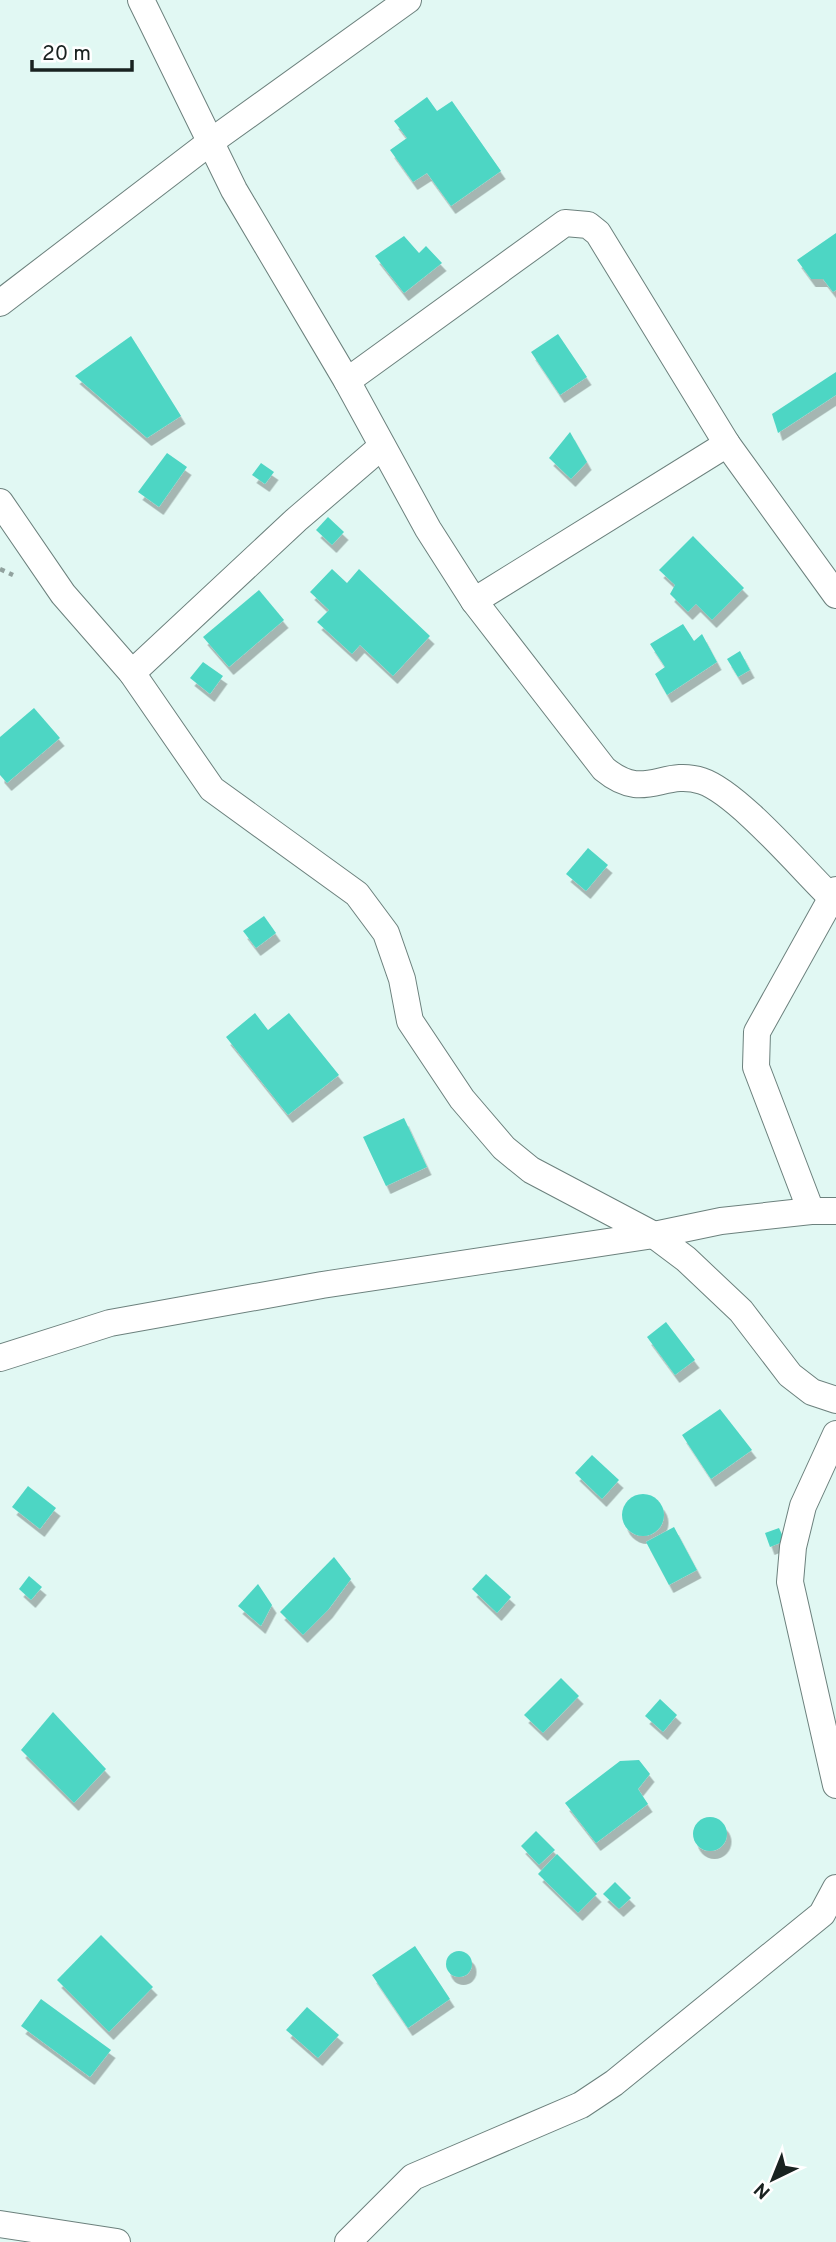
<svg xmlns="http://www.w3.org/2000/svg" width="836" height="2242" viewBox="0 0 836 2242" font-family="Overpass,sans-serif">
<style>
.building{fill:#4ed6c4;filter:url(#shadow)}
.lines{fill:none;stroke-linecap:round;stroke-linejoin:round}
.minor-casing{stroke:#6c817d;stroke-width:28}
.path{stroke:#91a29e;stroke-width:4.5;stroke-dasharray:5 5;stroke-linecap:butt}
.minor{stroke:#fff;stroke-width:26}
</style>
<defs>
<filter id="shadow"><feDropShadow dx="4.5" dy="8" stdDeviation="0" flood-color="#0004"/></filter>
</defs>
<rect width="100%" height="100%" fill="#e1f8f3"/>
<g class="building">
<path d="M427,97L437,111L452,101L501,171L451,206L427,173L413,182L390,150L407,138L394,121Z"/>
<path d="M836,233V290L833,292L823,279H811L797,260Z"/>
<path d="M404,236L419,253L426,246L442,263L404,293L375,256Z"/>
<path d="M558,334L587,377L560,395L531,352Z"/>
<path d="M131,336L181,416L147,438L75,376Z"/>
<path d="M836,372V395L778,433L772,414Z"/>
<path d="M570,432L587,462L571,479L549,458Z"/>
<path d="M167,453L187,467L159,507L138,492Z"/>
<path d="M261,463L274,472L265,484L252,475Z"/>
<path d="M328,517L344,532L332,545L316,530Z"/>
<path d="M693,536L744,588L712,620L696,604L688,612L670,594L675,585L659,570Z"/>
<path d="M332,569L347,583L359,569L430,636L393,676L360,645L352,654L317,622L329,610L310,592Z"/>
<path d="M259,590L284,620L229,667L203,637Z"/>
<path d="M683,624L694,641L702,634L717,662L667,695L655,674L665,667L650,644Z"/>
<path d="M740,651L750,670L738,677L727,659Z"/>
<path d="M203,662L223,676L210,694L190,678Z"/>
<path d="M34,708L60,738L7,783L0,775V737Z"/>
<path d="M588,848L608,865L586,891L566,874Z"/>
<path d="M264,916L276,933L256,948L243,931Z"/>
<path d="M255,1013L268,1030L289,1013L339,1075L288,1115L226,1037Z"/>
<path d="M404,1118L427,1167L386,1186L363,1137Z"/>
<path d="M666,1322L695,1360L675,1375L647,1337Z"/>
<path d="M720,1409L752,1450L711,1479L682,1435Z"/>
<path d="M592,1455L619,1480L602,1499L575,1473Z"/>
<path d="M28,1486L56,1508L40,1529L12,1507Z"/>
<circle cx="643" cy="1515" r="21"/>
<path d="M674,1527L697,1570L669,1585L646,1542Z"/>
<path d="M779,1528L785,1541L770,1547L765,1533Z"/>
<path d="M334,1557L351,1579L328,1610L303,1635L280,1612Z"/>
<path d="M486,1574L511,1597L497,1613L472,1589Z"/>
<path d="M29,1576L42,1587L31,1600L19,1589Z"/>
<path d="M258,1584L272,1605L261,1626L238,1606Z"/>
<path d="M561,1678L579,1696L543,1733L524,1715Z"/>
<path d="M660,1699L677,1715L663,1732L645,1716Z"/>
<path d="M53,1712L106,1769L74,1803L21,1750Z"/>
<path d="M639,1760L650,1774L638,1789L648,1804L596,1843L565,1803L620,1761Z"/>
<circle cx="710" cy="1834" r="17"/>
<path d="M536,1831L555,1850L539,1865L521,1846Z"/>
<path d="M557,1854L597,1894L578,1913L538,1874Z"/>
<path d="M615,1882L631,1898L619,1909L603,1894Z"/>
<path d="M101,1935L153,1987L109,2032L57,1980Z"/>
<path d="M415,1946L450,1999L408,2028L372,1975Z"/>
<circle cx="459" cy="1964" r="13"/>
<path d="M41,1999L111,2050L90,2077L21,2026Z"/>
<path d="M307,2007L339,2035L318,2058L286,2030Z"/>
</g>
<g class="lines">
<defs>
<g id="minor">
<path d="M141,0L234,190L347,381L428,529L474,601L604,769C645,803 662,768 702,781C738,793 802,869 831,897"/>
<path d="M0,303L209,143L408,0"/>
<path d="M347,381L565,223L588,225L598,233L727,444L836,595"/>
<path d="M0,502L63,594L132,673L212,789L357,894L386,933L402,979L410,1021L462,1099L504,1148L531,1170L654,1235L686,1259L741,1311L790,1375L812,1392L836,1400"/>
<path d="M474,601L727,444"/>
<path d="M132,673L296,520L381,447"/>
<path d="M811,1211L756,1067L757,1032L836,890"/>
<path d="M0,1358L110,1323L322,1285L654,1235L721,1221L811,1211H836"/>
<path d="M836,1434L803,1506L793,1547L790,1582L836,1785"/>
<path d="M0,2224L117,2242"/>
<path d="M348,2242L413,2177L581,2105L614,2083L822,1914L836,1888"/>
</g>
</defs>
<use href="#minor" class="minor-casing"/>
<path class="path" d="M0,569L13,575"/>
<use href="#minor" class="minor"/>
</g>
<g transform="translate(773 2179) rotate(223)" stroke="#ffffff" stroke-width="5" paint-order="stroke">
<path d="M0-5L12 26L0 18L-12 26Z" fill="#192220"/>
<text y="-10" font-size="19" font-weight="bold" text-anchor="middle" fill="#192220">N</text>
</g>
<path d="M32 60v10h100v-10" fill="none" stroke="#192220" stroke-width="3.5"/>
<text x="42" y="60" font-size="21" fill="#192220" stroke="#ffffff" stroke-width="5" paint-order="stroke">20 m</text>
</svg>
